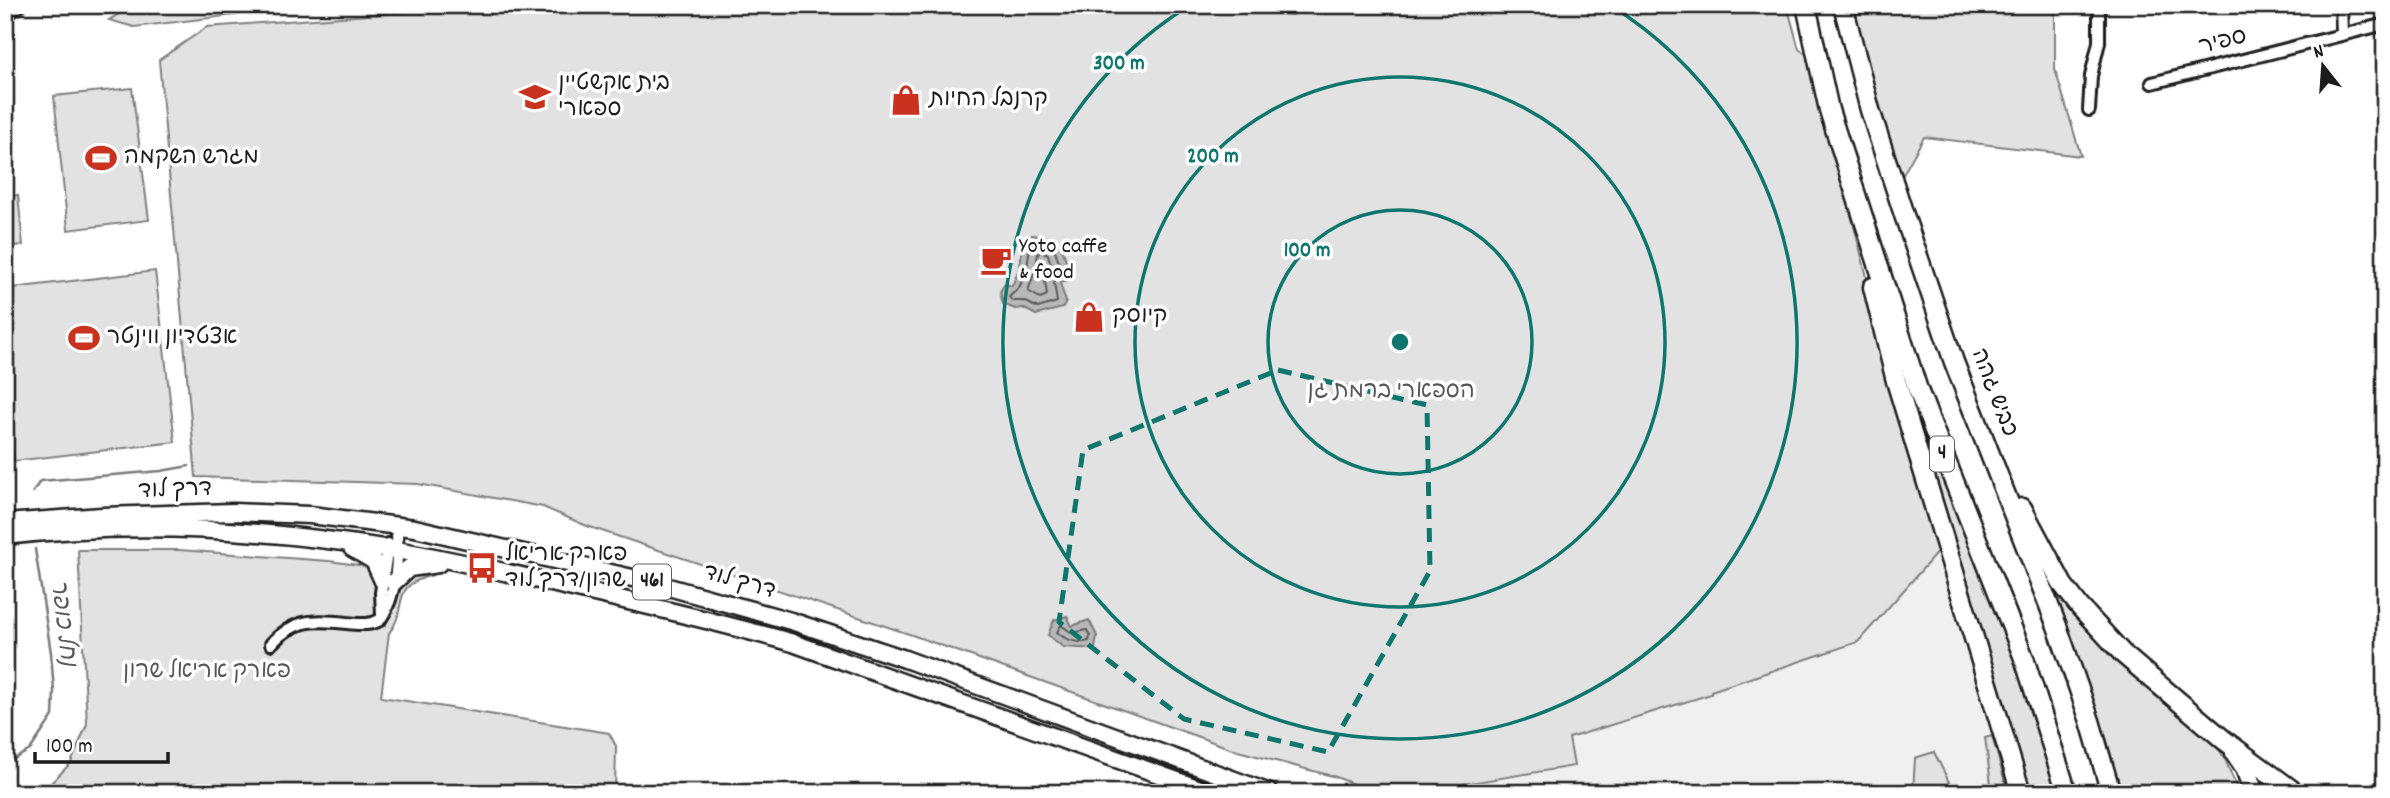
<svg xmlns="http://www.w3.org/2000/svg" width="2390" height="798" viewBox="0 0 2390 798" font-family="Dekko,'Playpen Sans Hebrew',sans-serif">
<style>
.built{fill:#f0f0f0}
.green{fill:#e2e2e2;stroke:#7f7f7f;stroke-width:2}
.water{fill:#b8b8b8;stroke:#7a7a7a;stroke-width:2}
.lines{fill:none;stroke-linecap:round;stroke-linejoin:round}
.shore{stroke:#5a5a5a;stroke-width:2}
.stream{stroke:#7a7a7a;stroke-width:2.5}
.minor-casing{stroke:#1c1c1c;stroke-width:16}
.primary-casing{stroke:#1c1c1c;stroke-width:21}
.trunk-casing{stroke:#1c1c1c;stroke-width:23}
.minor{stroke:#fff;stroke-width:10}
.primary{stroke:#fff;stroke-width:16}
.trunk{stroke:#fff;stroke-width:18}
.marked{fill:none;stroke:#0f766e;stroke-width:5;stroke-dasharray:14 9;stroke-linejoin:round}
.ring{fill:none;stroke:#0f766e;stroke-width:3.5}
.labels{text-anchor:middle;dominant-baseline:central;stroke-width:7;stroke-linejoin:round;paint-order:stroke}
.shield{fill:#fff;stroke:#606060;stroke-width:2}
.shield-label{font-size:21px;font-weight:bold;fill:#1c1c1c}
.street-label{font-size:23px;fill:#1c1c1c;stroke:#fff}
.poi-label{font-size:23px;fill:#1c1c1c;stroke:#fff;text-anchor:start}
.park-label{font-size:23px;fill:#575757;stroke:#fff}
.water-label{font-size:24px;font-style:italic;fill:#5a5a5a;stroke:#fff}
.centre{fill:#0f766e;stroke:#fff;stroke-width:3.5}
.ring-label{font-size:21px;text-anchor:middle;font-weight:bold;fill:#0f766e;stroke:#fff;stroke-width:7;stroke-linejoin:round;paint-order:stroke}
</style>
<rect width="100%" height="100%" fill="#fff"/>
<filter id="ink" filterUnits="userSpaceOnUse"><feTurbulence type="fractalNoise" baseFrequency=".0143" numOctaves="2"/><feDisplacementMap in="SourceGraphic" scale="14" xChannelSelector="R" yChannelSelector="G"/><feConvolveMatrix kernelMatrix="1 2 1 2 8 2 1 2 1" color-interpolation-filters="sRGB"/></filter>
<g filter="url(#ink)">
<path class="built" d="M1941,548L1981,680L1992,736L1985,738L1991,784L1951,788L1915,758L1913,793H1465L1463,784L1573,767L1568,738L1711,694L1710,691L1781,668Z"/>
<g class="green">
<path d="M134,5H319L134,27L109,20Z"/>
<path d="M503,5H1214L1292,15L1293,5H1787L1799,49L1811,58L1869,285L1941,548L1858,642L1711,691V694L1569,738L1574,766L1464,784L1465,793H1376L1336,777L1238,751L912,635L587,526L543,507L418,484L196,477L159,60L207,27Z"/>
<path d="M1850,5H2055V69L2081,156L1924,137L1901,178Z"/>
<path d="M132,88L149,220L68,230L54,96Z"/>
<path d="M18,195L23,245L5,247V197Z"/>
<path d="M155,271L175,442L14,461L5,388V289Z"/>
<path d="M1901,370L2041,729L2056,793H2031Z"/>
<path d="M2033,542L2050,577L2212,739L2225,759L2239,793H2183L2179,790L2120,793L2107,740Z"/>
<path d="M78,550H179L329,561L433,575C387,586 410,607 389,633L381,697L609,733L616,746L615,793H36L51,783L71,763L87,724Z"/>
<path d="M1992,736L2008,793H1913L1915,758L1934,752L1952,788L1991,784L1985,738Z"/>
</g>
<g class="water">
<path d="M1033,235L1047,237L1060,243L1067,263L1069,280L1060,283L1066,302L1063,308L1036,315L1023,308L1015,309L1003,304L1000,292L1004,284L1012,286L1020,267L1023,241L1026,237Z"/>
<path d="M1067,616L1072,626L1089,620L1097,636L1095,649L1063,647L1048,635L1054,620Z"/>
</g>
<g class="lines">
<g class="shore">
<path d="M1034,242L1054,247L1062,272L1054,282L1057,302L1038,308L1024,301H1012L1009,297L1019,288L1027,269L1030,245Z"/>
<path d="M1041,251L1048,254L1052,268L1045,281L1047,295L1040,298L1028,291L1035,271L1038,254Z"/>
<path d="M1061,625L1072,633L1087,630L1090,636L1089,641C1078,644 1065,640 1057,632Z"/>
</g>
<g class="stream">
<path d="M33,492L40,481L161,471L189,466"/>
<path d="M5,764L30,750L53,716L54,691L51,653L35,549"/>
</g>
<defs>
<g id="minor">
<path d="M2341,5L2342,34"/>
<path d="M5,16L21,5"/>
<path d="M2152,83L2385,24"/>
<path d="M2089,110L2091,76L2099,42V5"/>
<path d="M382,615L381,593L388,544"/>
<path d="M271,644C294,619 314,619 347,623C359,624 369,626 380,620C398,594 398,557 397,526"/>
</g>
<g id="primary">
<path d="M5,523L102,516L233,512L310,515L415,528L654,583L791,621L905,659L1270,793"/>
<path d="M5,536C134,521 268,529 396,550C457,560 517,575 577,589C650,606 722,623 793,643L1211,793"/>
<path d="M352,548L374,561L383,581"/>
<path d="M394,582L409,568L438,564"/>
</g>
<g id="trunk">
<path d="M1806,5L1829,110L1918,390L2024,658L2067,793"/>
<path d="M1843,5L1870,110L1904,215L1954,362L2057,626L2090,721L2111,793"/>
<path d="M1873,287L1896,381L2021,793"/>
<path d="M2022,508L2063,585L2080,607L2123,654L2224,740L2296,793"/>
<path d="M2235,753L2245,768L2254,793"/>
</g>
</defs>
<use href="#minor" class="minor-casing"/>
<use href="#primary" class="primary-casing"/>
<use href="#trunk" class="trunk-casing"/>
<use href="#minor" class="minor"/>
<use href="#primary" class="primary"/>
<use href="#trunk" class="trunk"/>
</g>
</g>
<path class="marked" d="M1278,370L1427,405L1430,571L1328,752L1184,719L1059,622L1083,450Z"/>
<g class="ring">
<circle cx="1400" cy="342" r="132"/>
<circle cx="1400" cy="342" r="265"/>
<path d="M1610 5A397 397 0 1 1 1190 5"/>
</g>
<defs>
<symbol id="school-bare" viewBox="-9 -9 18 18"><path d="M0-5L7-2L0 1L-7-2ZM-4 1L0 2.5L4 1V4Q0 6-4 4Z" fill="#c8321e" stroke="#fff" stroke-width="2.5" paint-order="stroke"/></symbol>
<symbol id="shop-bare" viewBox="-9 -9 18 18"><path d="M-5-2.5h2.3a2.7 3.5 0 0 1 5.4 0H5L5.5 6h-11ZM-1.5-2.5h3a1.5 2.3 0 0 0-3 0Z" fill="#c8321e" stroke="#fff" stroke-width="2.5" paint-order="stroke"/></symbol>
<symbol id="stadium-bare" viewBox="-9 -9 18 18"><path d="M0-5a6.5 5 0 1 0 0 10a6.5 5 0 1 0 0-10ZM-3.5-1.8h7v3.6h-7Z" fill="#c8321e" stroke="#fff" stroke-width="2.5" paint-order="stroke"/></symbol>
<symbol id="cafe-bare" viewBox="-9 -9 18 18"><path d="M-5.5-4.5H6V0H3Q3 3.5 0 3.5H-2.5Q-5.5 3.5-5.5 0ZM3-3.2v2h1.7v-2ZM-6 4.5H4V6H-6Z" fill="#c8321e" stroke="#fff" stroke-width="2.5" paint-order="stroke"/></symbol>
<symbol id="bus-bare" viewBox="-9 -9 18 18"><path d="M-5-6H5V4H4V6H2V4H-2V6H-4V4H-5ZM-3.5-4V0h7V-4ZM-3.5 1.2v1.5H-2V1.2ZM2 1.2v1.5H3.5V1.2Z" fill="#c8321e" stroke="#fff" stroke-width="2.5" paint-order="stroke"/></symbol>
</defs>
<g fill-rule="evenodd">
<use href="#school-bare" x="513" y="75" width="44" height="44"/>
<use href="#shop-bare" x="884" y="78" width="44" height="44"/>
<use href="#stadium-bare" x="79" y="136" width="44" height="44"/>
<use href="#cafe-bare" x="974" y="238" width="44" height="44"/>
<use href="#shop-bare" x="1067" y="295" width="44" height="44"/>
<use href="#stadium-bare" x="62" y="316" width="44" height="44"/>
<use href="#bus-bare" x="460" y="546" width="44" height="44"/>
</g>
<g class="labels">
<g class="shield">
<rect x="1930" y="436.5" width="24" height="35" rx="5"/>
<rect x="633" y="564.5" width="38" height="35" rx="5"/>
</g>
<g class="shield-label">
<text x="1942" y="454">4</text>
<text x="652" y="582">461</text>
</g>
<g class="street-label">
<text transform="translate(2223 43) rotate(-14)">ספיר</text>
<text transform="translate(1993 393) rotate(69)">כביש גהה</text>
<text transform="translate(175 491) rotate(-2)">דרך לוד</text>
<text transform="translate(739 583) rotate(16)">דרך לוד</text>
</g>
<g class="poi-label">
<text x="558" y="84">בית אקשטיין<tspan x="558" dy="26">ספארי</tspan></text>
<text x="929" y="100">קרנבל החיות</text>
<text x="124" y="158">מגרש השקמה</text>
<text x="1019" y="247">Yoto caffe<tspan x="1019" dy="26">&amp; food</tspan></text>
<text x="1112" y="317">קיוסק</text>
<text x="107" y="338">אצטדיון ווינטר</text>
<text x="505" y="555">פארק אריאל<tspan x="505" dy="26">שרון/דרך לוד</tspan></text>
</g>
<g class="park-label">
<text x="1391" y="392">הספארי ברמת גן</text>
<text x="207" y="672">פארק אריאל שרון</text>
</g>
<g class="water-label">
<text transform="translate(62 623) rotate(83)">נחל כופר</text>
</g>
</g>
<circle cx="1400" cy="342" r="10" class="centre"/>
<g class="ring-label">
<text x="1119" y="69">300 m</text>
<text x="1213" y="162">200 m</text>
<text x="1307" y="256">100 m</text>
</g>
<rect width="2390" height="798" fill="none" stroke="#fff" stroke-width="28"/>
<rect x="14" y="14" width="2362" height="770" fill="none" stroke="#1c1c1c" stroke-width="2.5" filter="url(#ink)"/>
<g transform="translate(2323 66) rotate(343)" stroke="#ffffff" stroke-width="5" paint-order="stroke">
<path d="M0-5L12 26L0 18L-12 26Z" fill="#1c1c1c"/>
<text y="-10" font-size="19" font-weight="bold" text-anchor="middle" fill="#1c1c1c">N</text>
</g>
<path d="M35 752v10h133v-10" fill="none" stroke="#1c1c1c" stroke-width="3.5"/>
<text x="46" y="752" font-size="21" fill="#1c1c1c" stroke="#ffffff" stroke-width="5" paint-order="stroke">100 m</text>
</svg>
